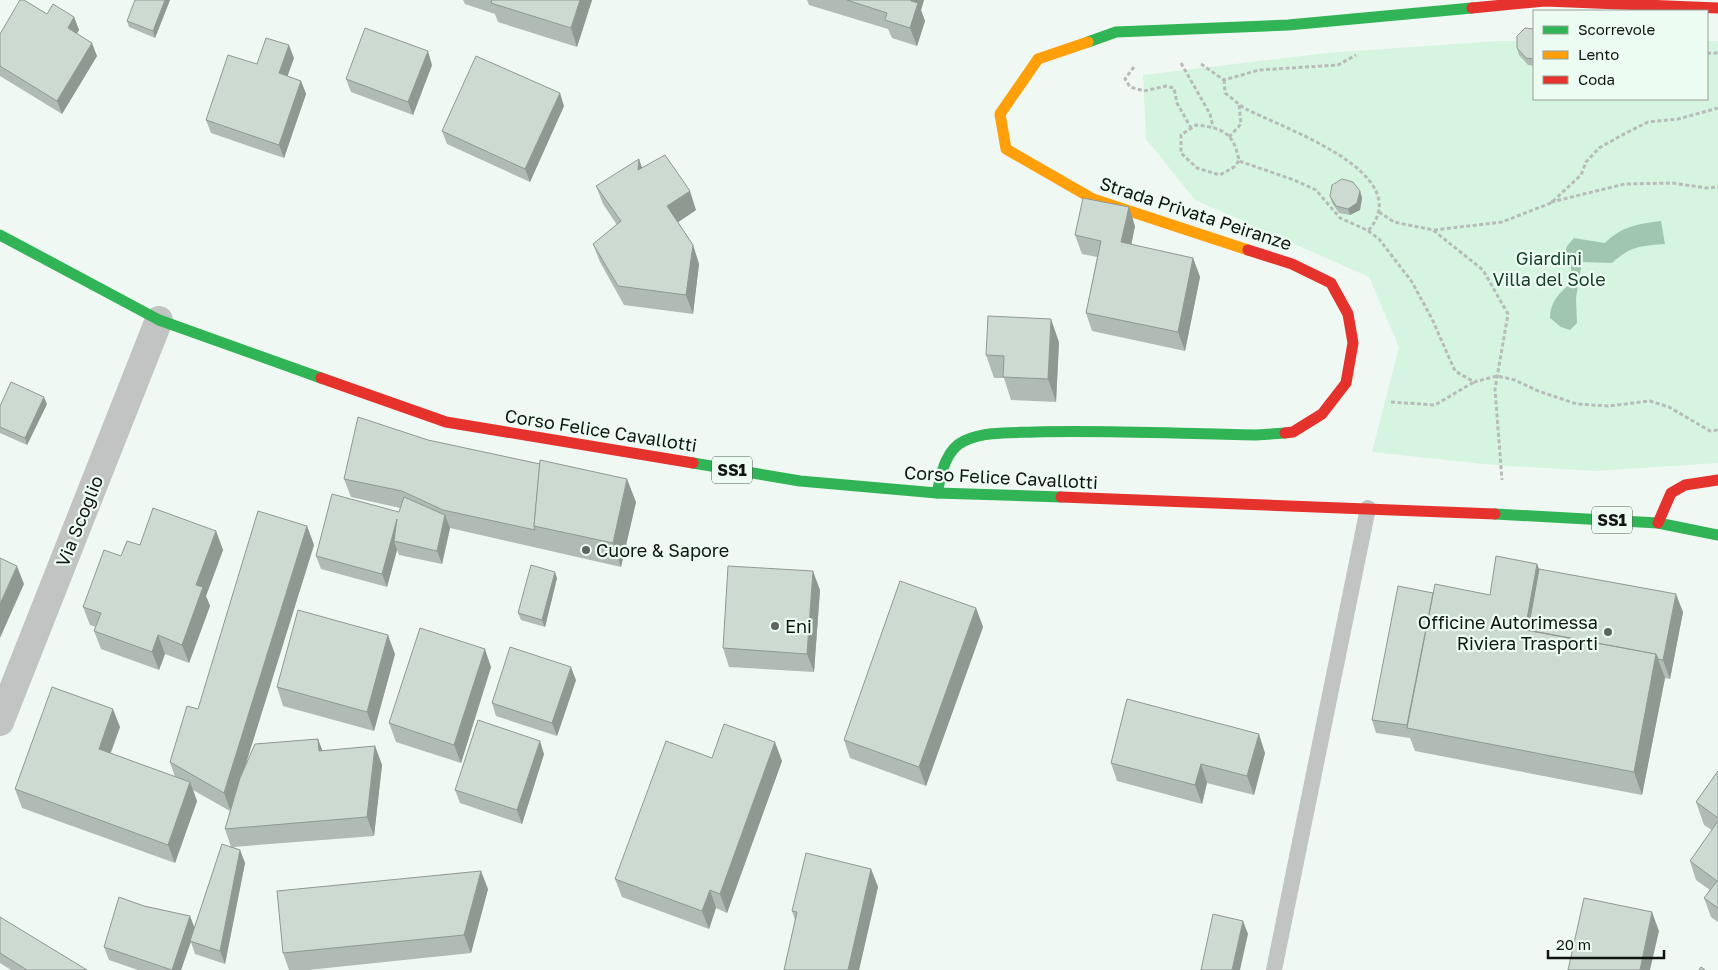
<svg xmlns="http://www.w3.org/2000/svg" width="1718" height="970" viewBox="0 0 1718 970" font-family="'Golos Text',sans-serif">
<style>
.green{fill:#d6f5e1}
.water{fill:#a0c6af}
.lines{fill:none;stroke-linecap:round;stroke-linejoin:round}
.path{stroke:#b8bbb9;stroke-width:3;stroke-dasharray:4 2.5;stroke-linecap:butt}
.lane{stroke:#c1c4c3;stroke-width:16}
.street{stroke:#c1c4c3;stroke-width:28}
.fast{stroke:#30b455;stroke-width:11}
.slow{stroke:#ff9f0a;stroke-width:11}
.jam{stroke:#e5322d;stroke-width:11}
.wall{fill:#afbbb4}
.shaded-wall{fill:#8f9992}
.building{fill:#ccdad1;stroke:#8f9992}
.poi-dot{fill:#5e6461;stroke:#edfcf2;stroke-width:2}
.labels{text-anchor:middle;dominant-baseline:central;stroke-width:4.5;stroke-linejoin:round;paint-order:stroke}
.shield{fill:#edfcf2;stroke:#525a55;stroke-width:1}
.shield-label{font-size:16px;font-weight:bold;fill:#101512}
.street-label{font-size:18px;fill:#101512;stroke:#edfcf2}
.park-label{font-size:18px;fill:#153e28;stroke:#edfcf2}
.poi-label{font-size:18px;fill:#101512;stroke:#edfcf2;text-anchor:start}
</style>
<rect width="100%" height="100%" fill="#f0f8f3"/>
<path class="green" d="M1497,41H1534V99H1707V41H1718V463L1595,471L1493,465L1372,452L1399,347L1369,277L1195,200L1146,139L1143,75L1327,53Z"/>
<path class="water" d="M1661,221L1665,244C1640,246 1631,246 1612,263L1582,262L1576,298L1577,323L1570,330L1561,327L1550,318C1550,302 1559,293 1571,283V264L1564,256L1567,246L1574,238L1605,243C1622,226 1638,224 1661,221Z"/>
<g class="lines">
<g class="path">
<path d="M1707,53H1718"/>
<path d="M1181,63L1210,114L1213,127"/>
<path d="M1201,64L1224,80L1259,70L1338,65L1356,55"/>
<path d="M1134,67L1125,79L1130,87L1144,91L1166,86L1174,88L1177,103L1191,128"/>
<path d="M1224,80L1225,93C1232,98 1239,105 1246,109C1282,128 1419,173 1368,231"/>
<path d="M1229,137L1241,124L1239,104"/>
<path d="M1239,161L1234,167L1220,175L1197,168L1181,153V135L1196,125C1222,128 1234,132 1239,161L1294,180L1316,190L1340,218L1367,230L1379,239L1412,282L1432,319L1455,371L1474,382L1497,376L1515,380L1538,391L1577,404L1608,406L1650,401L1669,407L1710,431L1718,430"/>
<path d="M1551,202L1625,184L1672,183L1707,188L1718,187"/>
<path d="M1379,212L1394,222L1433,230L1483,270L1508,314L1495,389L1502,480"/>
<path d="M1434,230L1502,222L1551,203L1581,175L1586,162L1599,148L1624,134L1648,122L1678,119L1718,108"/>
<path d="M1391,402L1435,405L1474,382"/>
</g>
<path class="lane" d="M1274,970L1368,508"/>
<path class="street" d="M0,722L159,320"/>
<g class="fast">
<path d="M1088,42L1116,32L1288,25L1472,8"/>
<path d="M0,235L159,320L321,378"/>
<path d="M693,463L800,481L937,493L1061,497"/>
<path d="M937,493C941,475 945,450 964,441C985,431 1013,433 1035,432C1109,430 1182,434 1256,435L1285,433"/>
<path d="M1495,514L1658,523L1718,535"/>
</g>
<path class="slow" d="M1088,42L1038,59L1000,114L1006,149L1093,199L1248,250"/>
<g class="jam">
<path d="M1472,8L1545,1L1718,8"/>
<path d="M1248,250L1292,264L1331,283L1348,314L1353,343L1346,383L1322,414L1293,432L1285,433"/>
<path d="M321,378L446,422L693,463"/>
<path d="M1061,497L1495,514"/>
<path d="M1658,523L1671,493L1685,485L1718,480"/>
</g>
</g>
<g class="wall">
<path d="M170,0L155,38L129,27L127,21Z"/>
<path d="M463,0H592L577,47L498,22L495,14L465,4Z"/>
<path d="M807,0H924L921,10L925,21L917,46L892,38L888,29L809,5Z"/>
<path d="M47,14L74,17L79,30L77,34L97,56L62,114L0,76V34Z"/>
<path d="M1534,29V66L1528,65L1519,55L1517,48Z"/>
<path d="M294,58L287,76L301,81L306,94L284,158L211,133L206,120Z"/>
<path d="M432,65L413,115L351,92L346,79Z"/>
<path d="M564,106L530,182L447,144L442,131Z"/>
<path d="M642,168L696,210L678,222L693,245L699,264L693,314L624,305L600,262L593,244L617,225L603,204L596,186Z"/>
<path d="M1360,191L1362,198L1360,210L1350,215L1339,213L1332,203L1330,196Z"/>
<path d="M1135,226L1131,245L1193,258L1200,277L1185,351L1092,331L1086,313L1097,257L1082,254L1075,235Z"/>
<path d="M1059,342L1056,402L1011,400L1004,378H994L986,355Z"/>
<path d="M47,404L27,445L0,433V406Z"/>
<path d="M428,440L636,502L621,567L450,528L442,564L399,555L397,550L387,587L321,569L316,556L399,512L400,508L351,497L344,479Z"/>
<path d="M307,526L314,545L246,762L318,739L322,751L375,746L382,765L374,836L233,847L240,850L245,863L225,964L195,954L191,942L181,970H138L109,960L104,947L144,906L190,916L194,928L231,847L225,829L230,811L193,790L197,801L175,863L22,808L15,789L120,727L111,753L175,777L170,762L198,709Z"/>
<path d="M216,531L223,550L206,596L210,606L189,663L165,654L159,670L101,649L94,631L96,627L90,625L83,607L121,556L140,545Z"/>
<path d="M1537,564L1539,569L1683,612L1670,679L1665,678L1642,795L1415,751L1410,738L1376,733L1372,720L1433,593L1490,595Z"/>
<path d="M557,578L545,627L521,620L518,613Z"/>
<path d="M820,590L814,672L729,667L723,648Z"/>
<path d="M976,608L983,627L926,786L850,758L844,740Z"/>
<path d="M395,654L374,731L283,706L277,687Z"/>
<path d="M491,667L461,763L396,742L389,723Z"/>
<path d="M576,680L557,736L496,716L492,703Z"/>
<path d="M1265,753L1254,795L1207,783L1202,804L1117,781L1111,763Z"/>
<path d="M544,754L522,824L460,803L455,790Z"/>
<path d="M712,758L782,761L727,913L716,908L709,929L622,897L615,879Z"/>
<path d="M1718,771V922L1711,917L1704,898L1710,890L1696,880L1690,861L1712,830L1704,825L1696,802Z"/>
<path d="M871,869L878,887L859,970H784L795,920L792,911Z"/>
<path d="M488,889L471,953L308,970H289L283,953Z"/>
<path d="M0,917L87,970H11L0,963Z"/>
</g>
<g class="shaded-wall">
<path d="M165,0H170L155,38L153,31Z"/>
<path d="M580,0H592L577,47L571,28Z"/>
<path d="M911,0H924L921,10L925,21L917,46L910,28Z"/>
<path d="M74,17L79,30L72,41L68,28Z"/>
<path d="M92,43L97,56L62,114L57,101Z"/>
<path d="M289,45L294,58L284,86L279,73Z"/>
<path d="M428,51L432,65L413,115L408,102Z"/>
<path d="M301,81L306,94L284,158L279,145Z"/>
<path d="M560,93L564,106L530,182L525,169Z"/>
<path d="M639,159L646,178L638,170Z"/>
<path d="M690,191L696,210L674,225L667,206Z"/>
<path d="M1360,191L1362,198L1360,210L1350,215L1348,209Z"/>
<path d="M1129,207L1135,226L1128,261L1121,242Z"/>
<path d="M693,245L699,264L693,314L686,295Z"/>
<path d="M1193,258L1200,277L1185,351L1178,332Z"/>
<path d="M1051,319L1059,342L1056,402L1048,379Z"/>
<path d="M44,397L47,404L27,445L25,438Z"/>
<path d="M627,479L636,502L621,567L613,543Z"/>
<path d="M445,515L450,528L442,564L437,551Z"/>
<path d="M397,519L394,541L397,550L387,587L382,574Z"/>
<path d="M307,526L314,545L231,812L224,793Z"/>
<path d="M216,531L223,550L206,596L210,606L189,663L182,645L196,585Z"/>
<path d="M1537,564L1546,587L1537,636L1525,630Z"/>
<path d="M17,566L24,584L0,638V604Z"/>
<path d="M813,571L820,590L814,672L807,654Z"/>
<path d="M555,572L557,578L545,627L542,620Z"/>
<path d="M1676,594L1683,612L1670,679L1663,660Z"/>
<path d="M976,608L983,627L926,786L919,767Z"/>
<path d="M158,635L165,654L159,670L152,652Z"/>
<path d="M388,635L395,654L374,731L367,712Z"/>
<path d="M485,649L491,667L461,763L454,745Z"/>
<path d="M1656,654L1665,678L1642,795L1634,772Z"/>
<path d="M571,667L576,680L557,736L552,723Z"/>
<path d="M113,709L120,727L105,767L99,749Z"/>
<path d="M1259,734L1265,753L1254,795L1247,776Z"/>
<path d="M318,739L325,757L319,751Z"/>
<path d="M540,741L544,754L522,824L517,810Z"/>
<path d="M775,742L782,761L727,913L720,894Z"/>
<path d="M375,746L382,765L374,836L367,817Z"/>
<path d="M1201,764L1207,783L1202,804L1195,785Z"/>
<path d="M190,782L197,801L175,863L168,845Z"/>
<path d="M240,850L245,863L225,964L220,951Z"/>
<path d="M871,869L878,887L859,970H848Z"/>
<path d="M481,871L488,889L471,953L464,935Z"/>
<path d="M710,890L716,908L709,929L702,911Z"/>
<path d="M1652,912L1659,931L1650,970H1640Z"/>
<path d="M190,916L195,929L181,970H172Z"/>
<path d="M1243,921L1248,934L1240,970H1232Z"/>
</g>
<g class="building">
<path d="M20,0H24L47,14L53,4L74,17L68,28L92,43L57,101L0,66V34Z"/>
<path d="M135,0H165L153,31L127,21Z"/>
<path d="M492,0H580L571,28L491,3Z"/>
<path d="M847,0H911V1L918,3L910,28L885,20L887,13Z"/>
<path d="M365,28L428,51L408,102L346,79Z"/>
<path d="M1525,28L1534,29V59L1526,58L1517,48V36Z"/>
<path d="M266,38L289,45L279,73L301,81L279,145L206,120L228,55L257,64Z"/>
<path d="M476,56L560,93L525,169L442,131Z"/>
<path d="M665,155L690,191L667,206L693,245L686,295L618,286L593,244L621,221L596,186L639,159L638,170Z"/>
<path d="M1342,179L1353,182L1360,191L1357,203L1348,209L1336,206L1330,196L1332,185Z"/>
<path d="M1083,198L1129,207L1121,242L1193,258L1178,332L1086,313L1101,241L1075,235Z"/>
<path d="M988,316L1051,319L1048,379L1003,377L1004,356L986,355Z"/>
<path d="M11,382L44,397L25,438L0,427V406Z"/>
<path d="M358,417L428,440L540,464L534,526L535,530L443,510L402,491L344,479Z"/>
<path d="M540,460L627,479L613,543L534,526Z"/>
<path d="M332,494L399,512L404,497L445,515L437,551L394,541L397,519L382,574L316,556Z"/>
<path d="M153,508L216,531L196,585L203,587L182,645L158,635L152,652L94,631L101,613L83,607L104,550L121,556L127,541L140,545Z"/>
<path d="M258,511L307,526L224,793L170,762L187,706L198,709Z"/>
<path d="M1496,556L1537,564L1525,630L1656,654L1634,772L1407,728L1435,584L1490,595Z"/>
<path d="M0,558L17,566L0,604Z"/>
<path d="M531,565L555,572L542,620L518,613Z"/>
<path d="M728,566L813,571L807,654L723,648Z"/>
<path d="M1539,569L1676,594L1663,660L1658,659L1656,654L1528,630Z"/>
<path d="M900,581L976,608L919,767L844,740Z"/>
<path d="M1398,586L1433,593L1407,725L1372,720Z"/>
<path d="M298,610L388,635L367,712L277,687Z"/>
<path d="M420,628L485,649L454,745L389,723Z"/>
<path d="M510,647L571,667L552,723L492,703Z"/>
<path d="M52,687L113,709L99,749L190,782L168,845L15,789Z"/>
<path d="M1127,699L1259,734L1247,776L1201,764L1195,785L1111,763Z"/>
<path d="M478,720L540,741L517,810L455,790Z"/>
<path d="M724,724L775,742L720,894L710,890L702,911L615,879L666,741L712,758Z"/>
<path d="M318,739L319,751L375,746L367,817L225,829L240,778L255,744Z"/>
<path d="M1718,771V818L1696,802Z"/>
<path d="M1718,821V908L1704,898L1717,881L1690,861Z"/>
<path d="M222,844L240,850L220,951L190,941Z"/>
<path d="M806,853L871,869L848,970H784L797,912L792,911Z"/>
<path d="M481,871L464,935L283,953L277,891Z"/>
<path d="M119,897L144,906L190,916L172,970L104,947Z"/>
<path d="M1584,898L1652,912L1640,970H1568Z"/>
<path d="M1213,914L1243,921L1232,970H1201Z"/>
<path d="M0,917L87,970H27L0,953Z"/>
<path d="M1701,967L1705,970H1699Z"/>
</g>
<g class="poi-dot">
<circle cx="586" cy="550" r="5"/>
<circle cx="775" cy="626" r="5"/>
<circle cx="1608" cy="632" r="5"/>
</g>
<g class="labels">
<g class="shield">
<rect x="712" y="456.5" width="40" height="27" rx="4"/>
<rect x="1592" y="506.5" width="40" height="27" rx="4"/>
</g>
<g class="shield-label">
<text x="732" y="470">SS1</text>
<text x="1612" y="520">SS1</text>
</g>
<g class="street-label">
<text transform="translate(1196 213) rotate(18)">Strada Privata Peiranze</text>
<text transform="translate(601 430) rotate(9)">Corso Felice Cavallotti</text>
<text transform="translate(1001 477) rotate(3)">Corso Felice Cavallotti</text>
<text transform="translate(79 521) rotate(-68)">Via Scoglio</text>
</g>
<g class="park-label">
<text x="1549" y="258">Giardini<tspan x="1549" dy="21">Villa del Sole</tspan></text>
</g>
<g class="poi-label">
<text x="596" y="550">Cuore &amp; Sapore</text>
<text x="1598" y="622" text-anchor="end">Officine Autorimessa<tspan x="1598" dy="21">Riviera Trasporti</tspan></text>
<text x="785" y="626">Eni</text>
</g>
</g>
<rect x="1533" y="10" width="175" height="90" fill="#edfcf2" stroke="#95a098"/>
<rect x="1543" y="26" width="25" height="8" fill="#30b455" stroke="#95a098"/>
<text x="1578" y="35" font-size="15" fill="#101512">Scorrevole</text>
<rect x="1543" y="51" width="25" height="8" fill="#ff9f0a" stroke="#95a098"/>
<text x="1578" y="60" font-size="15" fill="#101512">Lento</text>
<rect x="1543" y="76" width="25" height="8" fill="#e5322d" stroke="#95a098"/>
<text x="1578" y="85" font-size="15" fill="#101512">Coda</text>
<path d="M1548 950v8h116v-8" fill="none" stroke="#101512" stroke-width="2.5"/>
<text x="1556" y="950" font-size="15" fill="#101512" stroke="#edfcf2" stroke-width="4" paint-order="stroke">20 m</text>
</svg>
